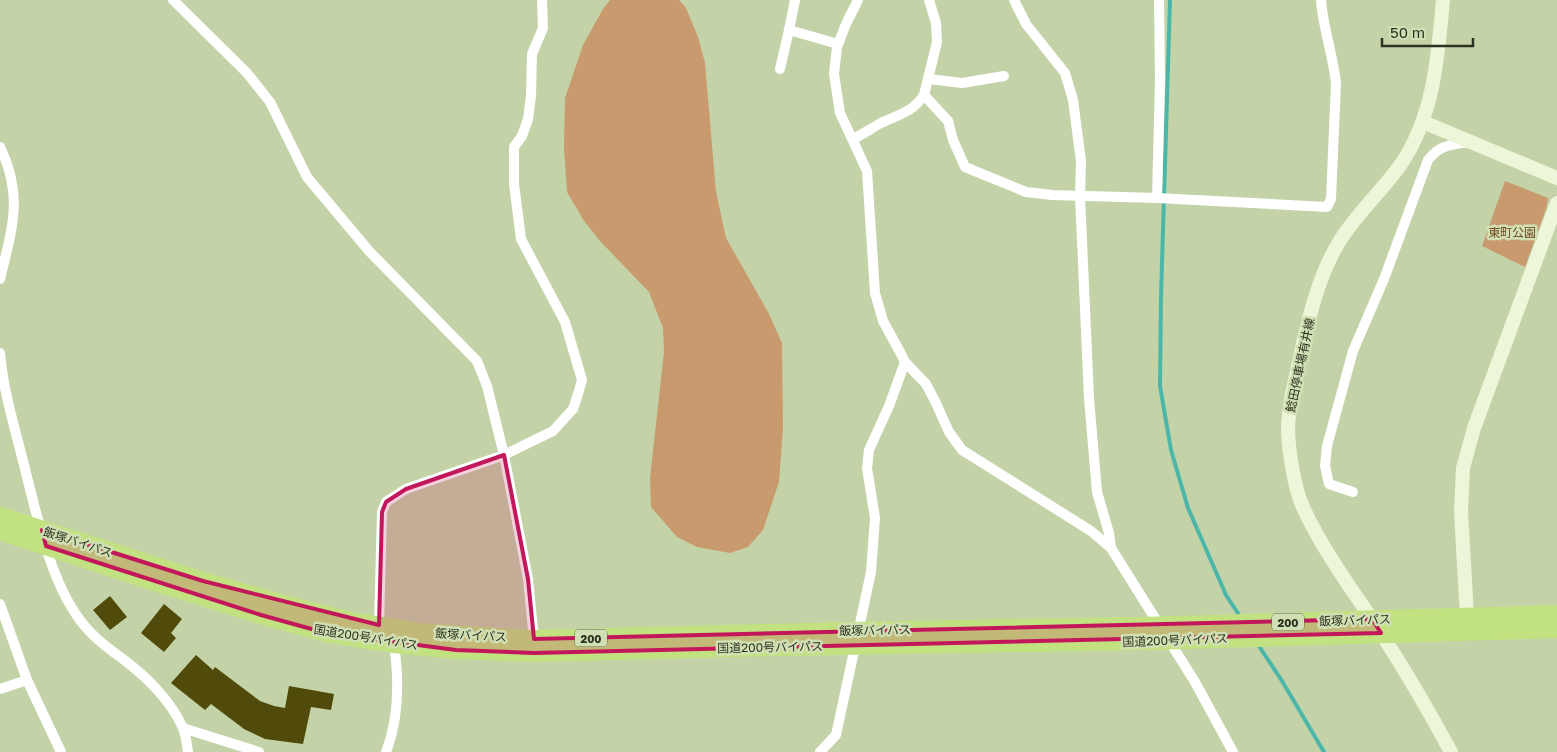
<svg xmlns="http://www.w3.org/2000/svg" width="1557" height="752" viewBox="0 0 1557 752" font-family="'Golos Text','Noto Sans JP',sans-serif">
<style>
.green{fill:#c99a6e}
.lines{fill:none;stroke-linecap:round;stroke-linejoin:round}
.stream{stroke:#4cb7a9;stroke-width:4}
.building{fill:#514b0b}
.street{stroke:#fff;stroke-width:10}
.secondary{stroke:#edf6d9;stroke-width:14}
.highway{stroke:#c2e180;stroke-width:18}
.marked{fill:#c2185b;fill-opacity:0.2;stroke:#c2185b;stroke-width:4;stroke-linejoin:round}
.labels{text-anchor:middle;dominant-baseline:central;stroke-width:5;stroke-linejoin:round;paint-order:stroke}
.shield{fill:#d0e0b4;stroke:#5d664d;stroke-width:1}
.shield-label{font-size:11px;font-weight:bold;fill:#2c3221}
.park-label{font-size:12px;fill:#714920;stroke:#d0e0b4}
.street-label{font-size:12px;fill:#2c3221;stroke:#d0e0b4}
</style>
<rect width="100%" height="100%" fill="#c3d3a7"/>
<g class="green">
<path d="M610,0H679L686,8L698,37L705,63L716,192L726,238L768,312L782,343L783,428L779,482L763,530L748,547L730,553L697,547L677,537L651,507L650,478L664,352L663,328L649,292L600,241L584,221L567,192L564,148L565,98L583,45L603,9Z"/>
<path d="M1505,181L1548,198L1546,209L1525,267L1482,246Z"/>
</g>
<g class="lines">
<g class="stream">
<path d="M1170,0L1161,296L1160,386L1171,450L1188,508L1226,595L1241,618"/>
<path d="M1257,643L1282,681L1324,752"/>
</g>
</g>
<g class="building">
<path d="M110,596L127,617L110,630L93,610Z"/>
<path d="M164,604L182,619L171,633L176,638L164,652L141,633Z"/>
<path d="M196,655L213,670L215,667L260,701L274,706L285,708L289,686L334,694L331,710L311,707L303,744L265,739L244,729L211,704L205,710L171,683Z"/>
</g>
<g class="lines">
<g class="street">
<path d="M173,0L247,73L270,102L307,177L369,251L477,361L487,386L504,455L528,579L534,639"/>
<path d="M795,0L789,30L838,44"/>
<path d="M858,0L846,24L837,47L834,74L840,113L867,171L875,293L883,321L900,352L905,362L926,384L935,401L949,432L962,450L1091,531L1111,548L1195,682L1233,752"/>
<path d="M929,0L936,23L937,42L924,95L948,121L953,140L965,167L1026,192L1052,195L1157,198L1327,207L1331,199L1336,83C1333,55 1323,28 1321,0"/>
<path d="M1014,0L1026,24L1065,73L1073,100L1081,161L1080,196L1089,398L1097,492L1109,533L1111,548"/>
<path d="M780,69L789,30"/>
<path d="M929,79L962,83L1004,76"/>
<path d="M853,139C863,134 872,128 881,123C899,114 912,113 924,95"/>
<path d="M0,147C24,196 12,229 0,279"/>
<path d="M1157,198L1160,80L1159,0"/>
<path d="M0,353C3,389 14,425 23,461C36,511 49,579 80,620C93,638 111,650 128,663C149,679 171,702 182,726C186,734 187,744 188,752"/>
<path d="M1353,492L1329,484L1325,466L1327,446L1353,351L1384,279L1428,160C1440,145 1450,145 1469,142"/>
<path d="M0,604L27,680L61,752"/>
<path d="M382,629L379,625L382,512L386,502L406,489L504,455L553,431L573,409L578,394L582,380L565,322L521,239L514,184V147L522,136L528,119L531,96L532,54L543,28L542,0"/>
<path d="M0,689L27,680"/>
<path d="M183,728L259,752"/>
<path d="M386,752C399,719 399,679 394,644L392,642"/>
<path d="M820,752L836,735L871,572L875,518L867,468L869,450L889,406L905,362"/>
</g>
<g class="secondary">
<path d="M1443,0C1438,56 1434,116 1401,164C1383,190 1358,212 1341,239C1320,271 1309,316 1301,353C1296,378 1288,405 1288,431C1289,452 1294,486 1302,505C1322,550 1354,592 1381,633C1406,672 1429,711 1451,752"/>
<path d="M1423,122L1557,178"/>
<path d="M1467,617L1461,511L1463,468L1474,428L1557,203"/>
</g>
<g class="highway">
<path d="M0,516L203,581L287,605L350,621L419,632L534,639L845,631L1140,626L1557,614"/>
<path d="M0,531L157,583L261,615L326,633L394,644L456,650L534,653L778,647L1149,641L1557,629"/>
</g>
</g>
<path class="marked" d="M504,455L528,579L534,639L1372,619L1381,633L534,653L456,650L326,633L261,615L46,546L42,530L203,581L379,625L382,512L386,502L406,489Z"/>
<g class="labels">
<g class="shield">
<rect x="1272" y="613.5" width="32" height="17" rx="4"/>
<rect x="575" y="629.5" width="32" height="17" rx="4"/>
</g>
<g class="shield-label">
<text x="1288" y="622">200</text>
<text x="591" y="638">200</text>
</g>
<g class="park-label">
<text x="1512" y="232">東町公園</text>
</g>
<g class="street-label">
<text transform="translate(1300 365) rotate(-78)">鯰田停車場有井線</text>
<text transform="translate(78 542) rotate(18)">飯塚バイパス</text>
<text transform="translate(1355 620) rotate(-2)">飯塚バイパス</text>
<text transform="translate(875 630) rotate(-1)">飯塚バイパス</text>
<text transform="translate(471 635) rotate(3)">飯塚バイパス</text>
<text transform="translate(366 637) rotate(9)">国道200号バイパス</text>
<text transform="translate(1175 640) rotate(-2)">国道200号バイパス</text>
<text transform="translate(770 647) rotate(-1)">国道200号バイパス</text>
</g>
</g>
<path d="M1382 38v8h91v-8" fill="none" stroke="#2c3221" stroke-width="2.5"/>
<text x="1390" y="38" font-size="15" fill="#2c3221" stroke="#d0e0b4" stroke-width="4" paint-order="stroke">50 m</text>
</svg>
